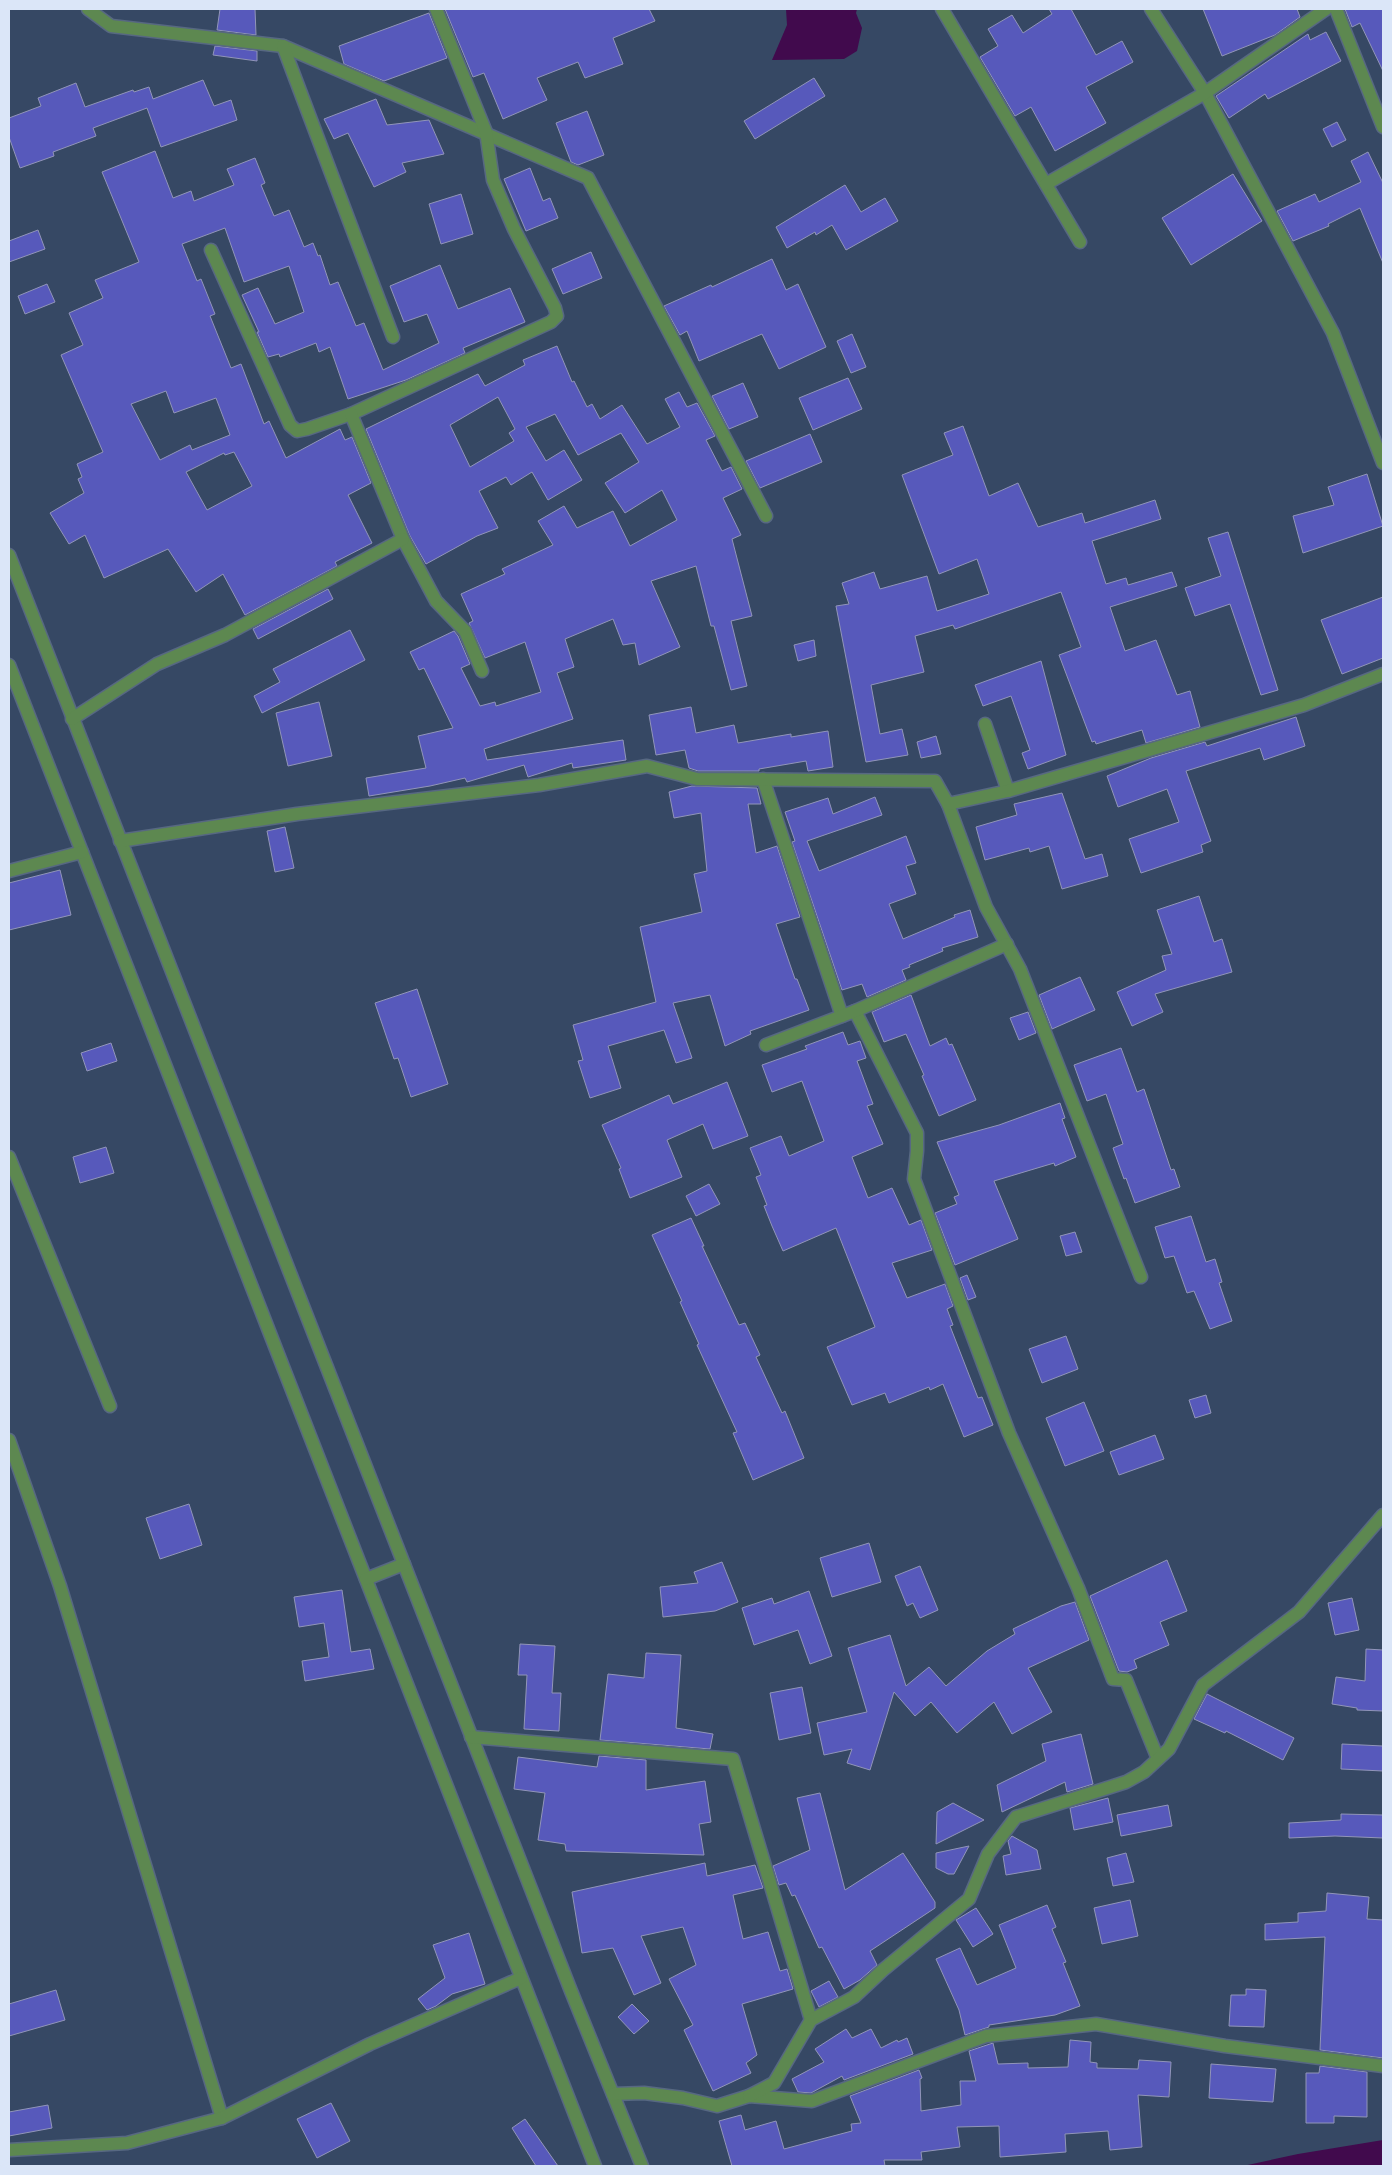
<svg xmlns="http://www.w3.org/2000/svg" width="1392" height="2175" viewBox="0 0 1392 2175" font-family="'Asap Condensed',sans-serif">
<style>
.water{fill:#410a4d}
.building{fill:#5759bb;stroke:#9195b9;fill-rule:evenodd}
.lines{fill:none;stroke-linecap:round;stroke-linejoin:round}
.minor-casing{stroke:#576882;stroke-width:15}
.minor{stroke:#5d8850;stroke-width:12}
</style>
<rect width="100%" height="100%" fill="#364864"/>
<g class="water">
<path d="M786,9H857L856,13L862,28L857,51L844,59L772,60L787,25Z"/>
<path d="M1383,2140V2166H1243L1298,2154Z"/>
</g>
<g class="building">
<path d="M220,9H255L256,35L217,30Z"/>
<path d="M445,9H649L655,21L613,38L623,64L585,78L578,62L537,78L547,100L503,119L484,73L473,77Z"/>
<path d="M1049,9H1071L1096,55L1122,41L1133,62L1086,87L1106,123L1055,151L1031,107L1015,116L980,57L998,46L988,29L1012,15L1023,33L1052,14Z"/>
<path d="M1203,9H1297L1300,17L1275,35L1222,56Z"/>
<path d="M1345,9H1383V71L1360,23L1352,27Z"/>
<path d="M429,13L447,58L384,81L344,64L339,46Z"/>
<path d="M1326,32L1341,61L1268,99L1265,94L1229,118L1216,96L1308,34L1310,40Z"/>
<path d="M215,46L257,51V61L213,55Z"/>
<path d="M814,78L825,96L755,139L744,121Z"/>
<path d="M203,80L214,106L231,100L237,120L161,147L147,108L93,128L96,136L53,152L54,156L20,168L9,137V118L41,106L38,98L76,83L85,107L133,90L134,92L149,87L153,99Z"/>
<path d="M376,99L387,125L429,120L444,154L402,163L406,172L374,187L348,133L334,139L324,119Z"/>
<path d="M587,111L604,155L578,165L571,162L556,123Z"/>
<path d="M1337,122L1346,140L1332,147L1323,129Z"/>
<path d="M155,151L173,198L191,191L194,201L234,185L227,169L255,158L265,183L261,185L274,216L289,210L304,247L313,243L318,256L320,255L330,285L338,282L356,326L364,323L383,370L439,343L427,314L404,322L390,286L440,265L458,309L510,288L525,322L463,348L465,353L406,380L348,399L330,347L319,352L316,343L280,357L279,354L268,357L257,332H259L242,295L258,288L275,324L304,312L289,266L244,282L225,228L182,244L197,281L201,279L215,314L210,316L231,368L241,364L264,424L269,421L286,458L340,429L345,440L352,437L371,483L348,495L372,543L335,562L337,566L245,615L223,574L196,592L168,549L104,578L85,535L69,544L50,513L84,493L78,479L82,477L77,464L103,452L61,355L83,345L69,313L103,298L95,280L139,262L102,172ZM166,391L174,413L216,398L230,435L192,450L190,445L160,460L131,404ZM234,452L252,486L207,510L186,472L224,453L225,455Z"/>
<path d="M1368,152L1383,183V263L1360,208L1328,224L1329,226L1293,241L1277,211L1315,194L1319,202L1361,182L1351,161Z"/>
<path d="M530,168L543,201L550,198L558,218L526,231L504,179Z"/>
<path d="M1233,174L1262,221L1191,265L1162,218Z"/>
<path d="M845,185L861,212L885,198L898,221L846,250L832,225L816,235L815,232L787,248L776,227Z"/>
<path d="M461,194L473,234L441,244L429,204Z"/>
<path d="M38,230L45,249L9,262V241Z"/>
<path d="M591,252L602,278L563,294L552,269Z"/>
<path d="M772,259L786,290L798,284L826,347L779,369L762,334L699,361L687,331L680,335L664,306L711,285L712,287Z"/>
<path d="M47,284L55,302L25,314L18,296Z"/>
<path d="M852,334L866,367L851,373L837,341Z"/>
<path d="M557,346L572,382L574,381L587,407L592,404L600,419L622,405L647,444L680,427L665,399L679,392L687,407L697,403L715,436L706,440L722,471L731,467L742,489L723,498L741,535L732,539L752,616L731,621L747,686L731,690L714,626H711L696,566L651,581L680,647L639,665L635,643L623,645L613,619L565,639L574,667L557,673L573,719L484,749L487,760L623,740L626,760L573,768L572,763L528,777L524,765L467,782L465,778L430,786L369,796L366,778L426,768L418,736L453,728L424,668L419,670L410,652L454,631L458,636L470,664L461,668L480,706L495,702L496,706L541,692L525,642L485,658L469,623L473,621L461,594L505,574L502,569L553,545L538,521L564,506L577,528L613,511L630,546L677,520L662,490L625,513L605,483L639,462L621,433L578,455L555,414L526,427L546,461L564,450L582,480L548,500L532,472L511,485L506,477L479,491L498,528L477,536L426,564L410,536L366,429L478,374L485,386L525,365L523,360ZM498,397L515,429L509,433L514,441L470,467L450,425Z"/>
<path d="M848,378L862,409L813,430L799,398Z"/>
<path d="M743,383L758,417L729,429L712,396Z"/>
<path d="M963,426L989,496L1018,483L1038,527L1082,513L1085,523L1155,500L1161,519L1092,541L1106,584L1126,578L1128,585L1172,572L1177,586L1110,607L1125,651L1156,640L1177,695L1190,691L1200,727L1146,743L1142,730L1096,744L1095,741L1092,742L1059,655L1081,647L1061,592L955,629L953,625L915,636L924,672L871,685L880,734L902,729L908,755L866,762L836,606L849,604L842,583L874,572L880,589L927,576L937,611L989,594L977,559L939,574L902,475L953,455L944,433Z"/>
<path d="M810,434L822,462L760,488L746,461Z"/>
<path d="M1367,474L1383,526L1303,553L1293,516L1334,505L1328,487Z"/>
<path d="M1228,532L1278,690L1261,695L1230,604L1195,616L1185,588L1221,576L1208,538Z"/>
<path d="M328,589L333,599L258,639L253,629Z"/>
<path d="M1383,597V658L1342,674L1321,620Z"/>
<path d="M350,630L365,660L262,713L254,696L280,682L273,669Z"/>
<path d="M814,640L816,656L798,661L794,645Z"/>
<path d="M1041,661L1066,755L1028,769L1022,753L1030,750L1011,696L983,706L975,685Z"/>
<path d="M319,702L332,756L288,766L276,713Z"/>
<path d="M691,707L696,733L734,725L738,743L791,734V737L828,731L833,767L808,771L806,761L759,769V771H698L689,768L685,750L656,755L649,715Z"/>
<path d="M1296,717L1305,746L1264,760L1260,748L1186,771L1211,841L1201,845L1203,852L1141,873L1129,839L1179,822L1167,789L1118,807L1107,776L1151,758L1205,742L1207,746Z"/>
<path d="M936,736L941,754L921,758L917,742Z"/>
<path d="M692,786L757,788L761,804H748L756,853L777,846L800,917L776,924L795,979H797L809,1010L750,1031L751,1034L725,1046L710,995L673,1003L692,1058L676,1063L664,1030L608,1046L621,1088L590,1098L578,1061L583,1060L573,1025L656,1002L640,927L702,912L694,874L707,871L701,813L674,818L669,792Z"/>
<path d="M1062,793L1085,859L1102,854L1108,876L1062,889L1049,846L1030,852L1029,848L985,860L976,827L1017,815L1014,804Z"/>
<path d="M875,797L882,815L807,841L819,871L906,836L916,863L906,866L916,894L889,904L903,939L955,917L954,915L970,910L978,937L942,948L943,951L909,965L910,967L902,970L906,980L867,997L862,984L842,990L792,842L795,841L785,812L828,798L833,814Z"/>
<path d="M285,827L294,868L275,872L267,831Z"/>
<path d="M60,870L71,915L9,930V883Z"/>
<path d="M1199,896L1214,942L1222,939L1232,972L1155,994L1163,1012L1132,1026L1117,992L1166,970L1162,956L1172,954L1157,910Z"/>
<path d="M1080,977L1095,1010L1052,1029L1039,995Z"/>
<path d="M417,989L448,1084L411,1097L398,1058L394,1059L375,1003Z"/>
<path d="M911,995L930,1046L946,1038L949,1045L952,1044L976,1100L939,1116L922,1076L924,1075L906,1034L884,1042L872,1012Z"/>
<path d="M1028,1012L1036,1033L1019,1040L1010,1018Z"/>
<path d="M843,1032L848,1045L860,1041L866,1058L857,1061L873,1104L867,1106L883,1144L852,1157L868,1198L892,1188L909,1225L921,1220L932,1250L892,1263L907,1298L945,1284L953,1306L947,1309L953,1325L950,1326L978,1398L982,1397L993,1425L964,1437L943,1384L930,1390L929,1387L889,1403L885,1393L852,1405L827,1347L875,1327L836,1228L783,1251L772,1226L764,1206L767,1205L756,1177L761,1175L750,1148L781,1136L789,1156L824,1141L802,1081L772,1092L762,1065L807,1049L805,1046Z"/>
<path d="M111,1043L117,1061L87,1071L81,1053Z"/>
<path d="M1121,1048L1137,1092L1144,1089L1171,1170L1174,1169L1180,1187L1135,1203L1126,1178L1124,1179L1113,1148L1123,1144L1106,1094L1087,1101L1074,1065Z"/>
<path d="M727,1082L748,1136L713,1149L703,1124L667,1140L682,1177L630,1198L619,1169L621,1168L602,1125L669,1095L673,1104Z"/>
<path d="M1060,1103L1065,1118L1062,1119L1076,1157L1055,1166L1054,1163L994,1181L1018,1239L955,1265L935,1213L957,1204L954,1197L959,1195L937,1142L999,1125Z"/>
<path d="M106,1147L114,1173L80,1183L73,1157Z"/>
<path d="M709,1184L720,1204L696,1216L686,1196Z"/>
<path d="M1191,1216L1206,1262L1215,1259L1222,1282L1219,1283L1232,1321L1210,1329L1194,1291L1187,1293L1174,1256L1165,1258L1155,1227Z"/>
<path d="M691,1218L704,1246H702L739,1325L745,1323L760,1355L756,1357L782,1413L785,1411L804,1458L753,1480L733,1433L737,1432L697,1345L699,1344L680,1302L682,1301L652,1235Z"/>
<path d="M1075,1232L1082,1252L1066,1256L1060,1236Z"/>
<path d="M967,1275L976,1297L968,1300L960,1278Z"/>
<path d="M1066,1336L1078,1369L1042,1383L1029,1349Z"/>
<path d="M1206,1395L1211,1413L1195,1418L1189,1400Z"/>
<path d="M1084,1402L1104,1451L1065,1466L1046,1418Z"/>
<path d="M1155,1435L1164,1459L1119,1475L1110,1452Z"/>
<path d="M189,1504L202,1545L160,1559L146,1518Z"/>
<path d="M869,1543L881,1582L832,1597L820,1558Z"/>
<path d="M1167,1560L1187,1611L1160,1622L1169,1645L1134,1660L1137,1668L1127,1672L1119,1671L1090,1596Z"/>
<path d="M722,1562L738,1602L715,1611L663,1617L660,1587L698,1583L694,1572Z"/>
<path d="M920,1566L938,1610L920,1618L913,1603L907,1606L895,1576Z"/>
<path d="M342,1590L351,1652L370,1649L374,1669L305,1681L302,1661L329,1657L324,1623L299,1627L294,1597Z"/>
<path d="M809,1591L832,1656L810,1664L798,1630L754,1645L742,1608L772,1598L774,1604Z"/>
<path d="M1352,1598L1359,1630L1335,1635L1328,1603Z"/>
<path d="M1075,1602L1089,1640L1028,1668L1052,1712L1012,1734L994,1702L957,1733L931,1702L915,1716L894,1692L870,1770L847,1763L852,1749L824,1755L817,1723L867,1712L848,1648L890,1635L906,1686L929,1667L946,1686L987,1651L1015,1634L1013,1629L1061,1606Z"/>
<path d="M520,1644L555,1646L552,1693H561L559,1731L524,1729L527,1675H518Z"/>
<path d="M1366,1649L1383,1650V1711L1357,1710V1708L1332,1704L1336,1677L1365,1681Z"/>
<path d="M646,1653L681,1655L676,1728L713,1734L710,1749L600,1740L608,1674L644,1678Z"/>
<path d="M802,1687L811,1733L779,1740L770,1693Z"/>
<path d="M1207,1694L1294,1738L1283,1760L1226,1731L1225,1733L1194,1719Z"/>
<path d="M1081,1734L1093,1784L1067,1792L1065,1782L1002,1812L997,1785L1046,1761L1042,1744Z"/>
<path d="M1342,1744L1383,1746V1771L1341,1769Z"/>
<path d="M599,1756L646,1760V1790L705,1781L711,1822L699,1824L704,1855L566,1851L565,1844L538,1840L545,1793L514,1789L518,1757L597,1767Z"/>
<path d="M820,1793L845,1890L903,1853L935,1902V1908L870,1951L877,1965L860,1980L844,1989L822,1947L819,1948L795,1895L792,1896L786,1883L779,1885L773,1866L810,1850L797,1798Z"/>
<path d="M1108,1798L1113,1822L1074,1830L1070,1808Z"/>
<path d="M953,1803L984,1820L936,1844L937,1812Z"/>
<path d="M1168,1805L1172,1826L1121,1836L1117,1815Z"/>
<path d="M1341,1814L1383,1815V1838L1335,1836L1289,1838V1823L1341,1820Z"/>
<path d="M1012,1836L1037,1850L1041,1869L1006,1875L1003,1856L1011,1854L1008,1841Z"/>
<path d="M969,1846L954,1874H948L936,1868V1853Z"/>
<path d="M1126,1853L1134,1882L1113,1886L1107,1858Z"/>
<path d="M705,1863L707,1876L755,1865L763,1888L733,1895L743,1939L768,1932L780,1971L787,1969L793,1989L742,2004L757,2055L746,2063L751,2073L713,2091L684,2030L693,2025L669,1979L696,1965L683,1927L641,1936L661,1983L634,1995L613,1948L582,1953L572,1892Z"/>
<path d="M1327,1893L1369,1897L1367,1919L1383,1920V2058L1320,2050L1325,1937L1265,1940V1924L1298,1922V1913L1326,1911Z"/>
<path d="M1130,1900L1138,1936L1102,1944L1094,1908Z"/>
<path d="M1047,1905L1056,1927L1052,1929L1066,1962L1063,1963L1080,2006L1055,2015L989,2025V2027L965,2035L959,2010L936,1959L960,1948L977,1985L1016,1968L999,1925Z"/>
<path d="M976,1908L993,1934L973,1947L956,1920Z"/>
<path d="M469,1933L485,1984L452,1994L436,2006L427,2010L418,1999L445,1978L433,1945Z"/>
<path d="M829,1981L838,1997L819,2007L811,1991Z"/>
<path d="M1246,1989L1266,1990L1264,2027L1229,2026L1231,1995H1246Z"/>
<path d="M56,1990L65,2020L9,2036V2004Z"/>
<path d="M632,2004L649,2021L634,2034L618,2017Z"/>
<path d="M846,2029L852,2038L871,2029L881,2048L897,2040L898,2042L907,2038L913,2054L844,2080L842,2076L811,2093L798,2092L792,2079L824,2062L815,2049Z"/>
<path d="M1070,2040L1091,2042L1090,2062L1097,2063V2068L1138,2069L1139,2060L1171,2062L1169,2097L1138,2095L1142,2147L1110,2150L1108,2131L1065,2134L1066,2152L1000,2157L999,2126L957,2127L960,2147L921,2152L922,2160H884L885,2166H732L719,2121L741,2115L745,2130L776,2121L784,2149L852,2131L851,2124L861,2123L850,2096L919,2070L922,2078L920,2079L921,2111L961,2105L960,2081H976L969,2051L993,2043L998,2064L1028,2063V2068L1068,2067Z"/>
<path d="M1211,2064L1276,2069L1273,2102L1209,2098Z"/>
<path d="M1320,2066L1367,2072V2117L1334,2116V2123H1306V2073H1319Z"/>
<path d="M331,2103L350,2141L317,2158L297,2119Z"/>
<path d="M48,2105L52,2128L9,2136V2112Z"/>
<path d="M525,2119L558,2166H536L512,2128Z"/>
</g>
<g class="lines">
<defs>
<g id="minor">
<path d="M88,9L111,26L283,46L588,178L766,516"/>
<path d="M942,9L1080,242"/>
<path d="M1151,9L1205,93L1333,333L1383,463"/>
<path d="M1336,9L1383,127"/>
<path d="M283,46L393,337"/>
<path d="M1046,184L1205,93L1326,9"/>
<path d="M211,250L290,425L297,431L307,429L351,414L551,322L557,316L555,308L514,229L493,180L486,132L436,9"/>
<path d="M351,414L403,539L436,601L465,631L482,671"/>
<path d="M9,555L571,1991L642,2166"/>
<path d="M9,665L595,2166"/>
<path d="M72,719L157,664L225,635L403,539"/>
<path d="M985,724L1008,791"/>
<path d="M763,779L842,1016"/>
<path d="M948,804L986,907L1020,969L1141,1277"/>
<path d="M120,841L297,814L539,785L647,766L697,779L935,781L948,804L1008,791L1304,705L1383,674"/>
<path d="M9,871L82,852"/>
<path d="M855,1011L917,1133V1151L914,1179L1009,1433L1078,1588L1113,1679L1126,1680L1158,1759"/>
<path d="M766,1045L855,1011L1007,944"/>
<path d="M9,1157L110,1406"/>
<path d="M9,1440L60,1586L222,2118"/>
<path d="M366,1579L404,1564"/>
<path d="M471,1737L733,1759L811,2020"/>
<path d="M613,2094L644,2093L683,2098L717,2106L749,2096L812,2101L986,2036L1096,2024L1225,2046L1383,2066"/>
<path d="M749,2096L774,2083L811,2020L854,1997L883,1970L969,1899L988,1854L1016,1817L1126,1782L1144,1772L1169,1749L1203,1685L1299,1612L1383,1515"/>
<path d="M9,2150L127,2143L222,2118L370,2044L521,1978"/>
</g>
</defs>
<use href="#minor" class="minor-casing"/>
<use href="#minor" class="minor"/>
</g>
<rect width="1392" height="2175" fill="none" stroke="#dbe6f8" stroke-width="20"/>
</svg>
